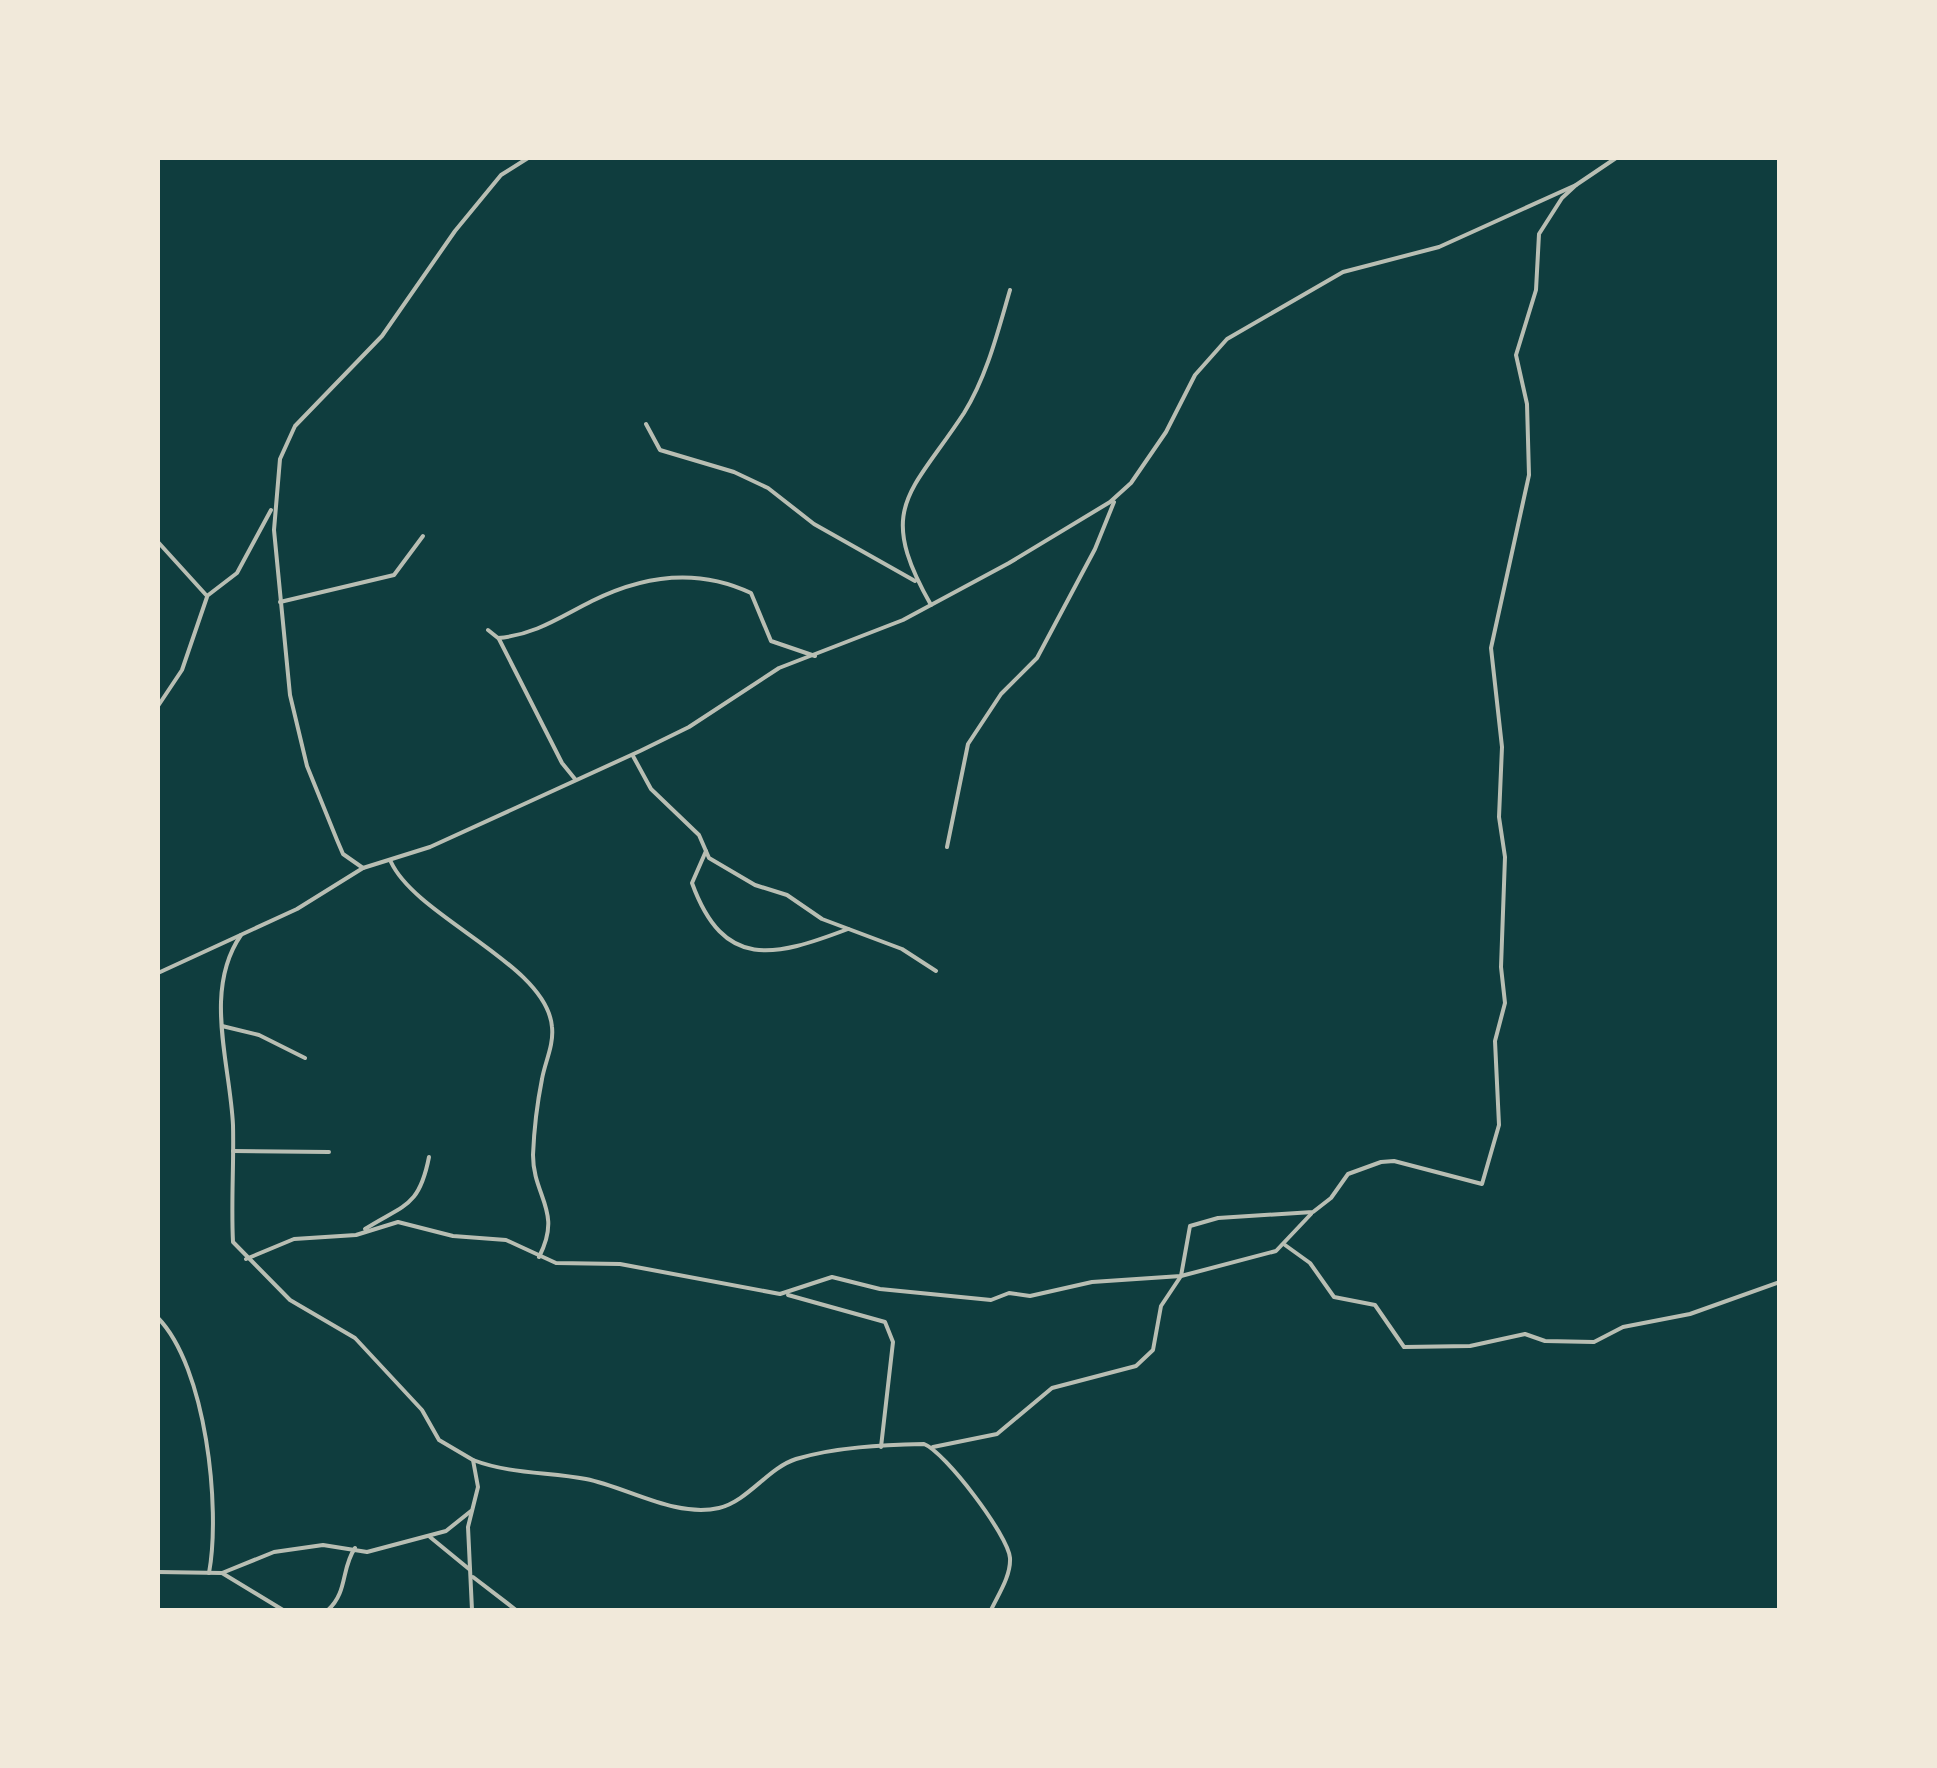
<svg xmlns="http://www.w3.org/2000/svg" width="1937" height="1768" viewBox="0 0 1937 1768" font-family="'Public Sans',sans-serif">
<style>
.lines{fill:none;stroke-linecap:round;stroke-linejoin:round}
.minor{stroke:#b8beb3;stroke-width:4}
</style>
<rect width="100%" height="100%" fill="#0f3d3e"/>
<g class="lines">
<g class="minor">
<path d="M646,424L660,450L734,472L768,488L814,524L915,581"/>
<path d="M158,542L207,596L237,573L271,510"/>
<path d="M280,602L394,575L423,536"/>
<path d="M931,605C875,507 911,494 964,413C987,376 998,331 1010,290"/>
<path d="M488,630L498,638C535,635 560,617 592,601C644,575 698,568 751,593L771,641L815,656"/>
<path d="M499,639L562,763L575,779"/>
<path d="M158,706L182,670L207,597"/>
<path d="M633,756L651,789L699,835L709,858L755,885L787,895L822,919L902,949L936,971"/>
<path d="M947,847L968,744L1001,694L1037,658L1095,549L1114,502"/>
<path d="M706,851L692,883C724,971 774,957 848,929"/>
<path d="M391,862C417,918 547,964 552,1027C554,1045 545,1062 542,1079C537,1104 534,1130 533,1155C533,1197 563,1211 539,1257"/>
<path d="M363,868L343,854L337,840L307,766L290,695L274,530L280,459L295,426L382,336L455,231L501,175L528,158"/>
<path d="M241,935C203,990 230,1063 233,1125C234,1164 231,1203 233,1242L290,1300L355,1338L422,1410L439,1440L473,1460L478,1487L468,1527L472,1610"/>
<path d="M158,973L297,909L363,868L430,847L640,751L689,727L779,668L903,620L1009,563L1110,502L1131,483L1166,432L1195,375L1227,339L1343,272L1439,247L1576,185L1616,158"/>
<path d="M222,1026L259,1035L305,1058"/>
<path d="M233,1151L329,1152"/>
<path d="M365,1229C404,1204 419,1208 429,1157"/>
<path d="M1285,1245L1310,1263L1334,1297L1375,1305L1404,1347L1470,1346L1525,1334L1545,1341L1594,1342L1623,1327L1690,1314L1780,1282"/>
<path d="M246,1259L294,1239L356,1235L398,1222L453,1236L506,1240L556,1263L620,1264L780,1294L832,1277L880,1289L991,1300L1009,1293L1030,1296L1092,1282L1181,1276L1190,1226L1218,1218L1313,1212L1331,1198L1348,1174L1381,1162L1394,1161L1482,1184L1499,1125L1495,1041L1505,1003L1501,967L1505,857L1499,817L1502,747L1491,648L1529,475L1527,404L1516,355L1536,290L1539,234L1562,198L1576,185"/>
<path d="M788,1295L885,1322L893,1342L881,1447"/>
<path d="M158,1318C206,1367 221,1508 209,1573"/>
<path d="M933,1447L997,1434L1052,1388L1136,1366L1153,1350L1161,1306L1181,1276L1276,1251L1311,1214"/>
<path d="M473,1460C510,1474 547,1472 586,1479C627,1487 675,1518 719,1508C748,1501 768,1468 796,1459C835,1447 883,1445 924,1444C945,1452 1008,1535 1010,1558C1011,1576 998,1595 991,1610"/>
<path d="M430,1537L469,1569"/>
<path d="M158,1572L222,1573L274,1552L323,1545L367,1552L446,1531L471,1511"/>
<path d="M222,1573L283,1610"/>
<path d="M473,1577L516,1610"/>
<path d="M328,1610C348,1592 341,1568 355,1548"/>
</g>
</g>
<rect width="1937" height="1768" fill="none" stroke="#f1e9da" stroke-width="320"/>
</svg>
